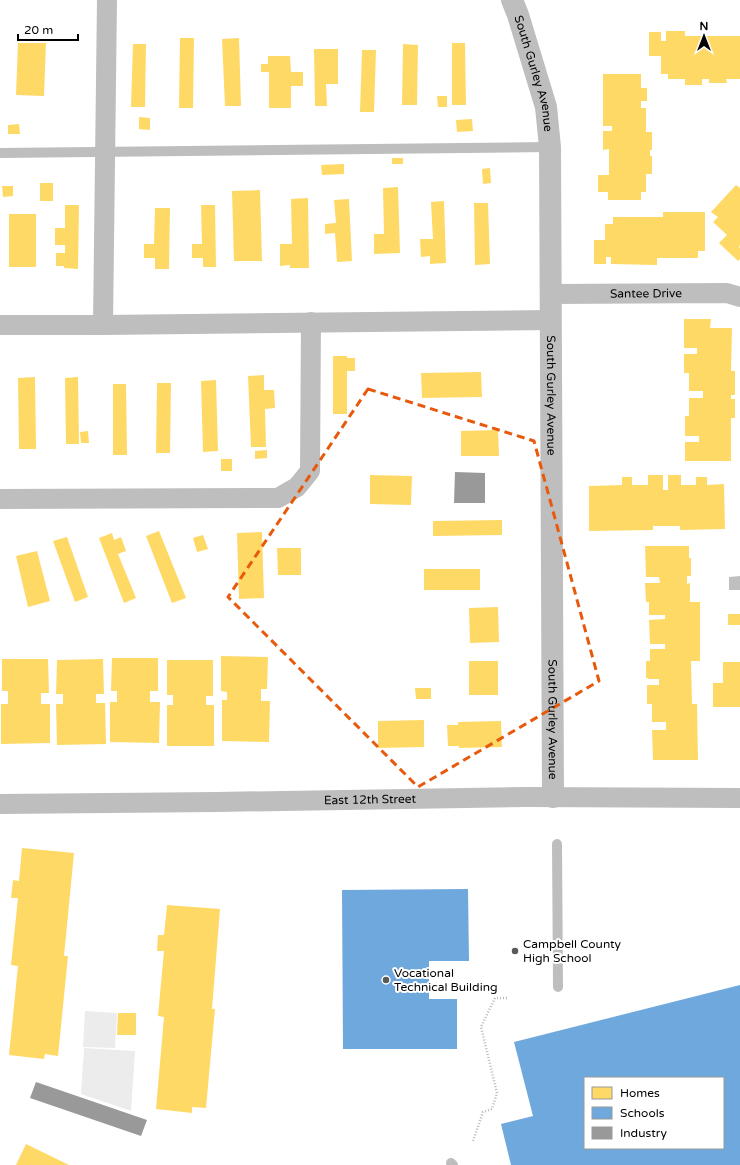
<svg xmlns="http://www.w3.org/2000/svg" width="740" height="1165" viewBox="0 0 740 1165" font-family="'Varela Round',sans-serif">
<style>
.green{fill:#ececec}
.water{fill:#bfbfbf}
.homes{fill:#ffd966}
.schools{fill:#6fa8dc;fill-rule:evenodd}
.industry{fill:#999}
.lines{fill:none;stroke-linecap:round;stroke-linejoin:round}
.path{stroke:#b9b9b9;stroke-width:2.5;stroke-dasharray:1 2;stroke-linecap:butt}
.service{stroke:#bebebe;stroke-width:10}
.minor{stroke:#bebebe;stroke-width:20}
.tertiary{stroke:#bebebe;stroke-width:22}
.marked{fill:none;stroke:#e8590c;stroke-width:3;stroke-dasharray:8 5;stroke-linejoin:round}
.poi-dot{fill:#595959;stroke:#fff;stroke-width:1.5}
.labels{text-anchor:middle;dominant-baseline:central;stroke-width:4;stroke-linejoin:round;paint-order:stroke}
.street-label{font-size:12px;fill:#000;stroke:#fff}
.poi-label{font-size:12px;fill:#000;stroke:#fff;text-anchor:start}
</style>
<rect width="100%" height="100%" fill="#fff"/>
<g class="green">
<path d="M85,1011L117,1013L115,1048L83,1047Z"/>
<path d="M84,1048L135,1051L131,1111L81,1094Z"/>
</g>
<path class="water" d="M740,576V590H729V577Z"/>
<g class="homes">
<path d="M666,31H685V36H740V79H726L727,83H709V79H702V85H685V79H668V74H661V56H649V32H661V41H666Z"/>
<path d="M180,38H194L193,108H179Z"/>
<path d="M239,38L241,106H225L222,39Z"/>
<path d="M18,43H46L44,96L16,95Z"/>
<path d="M452,43H465L466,105H452Z"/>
<path d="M133,44H146L145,107H131Z"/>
<path d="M403,44L418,45L417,105H402Z"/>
<path d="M314,49H338V84H326L327,106H315Z"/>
<path d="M362,50H376L374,112H360Z"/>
<path d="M268,56H290L291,72H303V86H291V108H269V72H261V64H268Z"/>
<path d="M603,74H641V88H647V101H641V108H646V132H652V150H650V156H652V174H646V192H641V200H608V192H598V175H609V149L603,150V131H612V126H603Z"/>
<path d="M437,96H447V107H438Z"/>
<path d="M139,117L150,118V130L139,129Z"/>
<path d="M472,119L473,131L457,132L456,120Z"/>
<path d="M19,124L20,134H8V125Z"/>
<rect x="392" y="158" width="11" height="6"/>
<path d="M344,164V174L322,175L321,165Z"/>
<path d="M490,168L491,183L483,184L482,169Z"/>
<rect x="40" y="183" width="13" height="18"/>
<path d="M736,185L740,188V245L739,247L740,248V259L738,261L719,243L727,235L713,222L718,217L711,212Z"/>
<path d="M2,186H13V196L3,197Z"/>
<path d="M398,187L400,253L374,254V234H384L383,188Z"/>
<path d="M260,190L262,261H234L232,191Z"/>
<path d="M308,198L309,268H290V265L280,266V244H292L291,199Z"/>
<path d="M349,199L352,261L337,262L335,233L325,234V224L336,223L334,200Z"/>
<path d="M444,201L446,263L430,264V256L421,257L420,239H433L431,202Z"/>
<path d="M474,203H488L490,264L475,265Z"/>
<path d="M65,205H79L78,269L64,268V266H56V253H65V245H55V228H65Z"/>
<path d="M201,205H215L216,267H203V258H192V244H202Z"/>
<path d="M155,208H170L169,269H155V258H144V244H154Z"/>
<path d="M663,212H705V251H698V258H657V265L611,264V257H606V264H594V240H605V224H613V217H663Z"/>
<rect x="9" y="214" width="27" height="53"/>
<path d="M684,319H711L710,328H732L731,371H735V395H731V399H735V418H731V461H685V442H699V436H685V416H689V398H703V391H689V373H684V354H697V348H684Z"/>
<path d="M333,356H347V358H355V371H347V414H333Z"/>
<path d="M481,372L482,397L422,398L421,373Z"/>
<path d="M264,375V390H274L275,408L265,409L266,447H251L248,376Z"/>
<path d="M35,377L36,449H19L18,378Z"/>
<path d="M78,377L79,444H66L65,378Z"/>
<path d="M216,380L218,451L203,452L201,381Z"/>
<path d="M157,383H171L170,453H156Z"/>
<path d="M113,384H126L127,455H113Z"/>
<path d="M498,430L499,456H461V431Z"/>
<path d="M88,431L89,443H81L80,432Z"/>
<path d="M267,450V458L255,459V451Z"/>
<rect x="221" y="459" width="11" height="12"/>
<path d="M370,475L412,476L411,505L370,504Z"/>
<path d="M648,475H663V490H668V475H681V485H696V477H707V485L724,484L725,529L680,530V526H653V530L589,531V486L622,485V477H632V485H648Z"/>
<path d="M502,520V535L433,536V521Z"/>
<path d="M159,531L186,598L172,603L146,536Z"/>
<path d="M262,532L264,598L239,599L237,533Z"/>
<path d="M112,533L114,540L121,537L126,551L118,554L136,598L124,603L99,538Z"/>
<path d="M203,535L208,549L197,552L193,538Z"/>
<path d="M67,537L88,597L75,602L53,541Z"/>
<path d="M645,546H689V558H691V576H687V584L690,583V602H700V661H691L692,704H697L698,760H653L652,730H666V722H652V704H647V685H659V679H648V678H646V661H650V649H665V644H650L649,620L665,619V615H649V602H646L645,583H660L659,577H646Z"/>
<path d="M277,548H301V575H278Z"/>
<path d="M37,551L50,601L28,607L16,556Z"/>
<rect x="424" y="569" width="56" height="21"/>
<path d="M498,607L499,642L470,643L469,608Z"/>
<rect x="728" y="614" width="12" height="11"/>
<path d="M221,656L268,657L267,689H261V701H270L269,742L222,741V700H227V692L221,691Z"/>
<path d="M112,658H158V691H150V702H160L159,743L110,742V702H117V691H111Z"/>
<path d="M2,659H48L49,693H41V704H50V743L1,744V704H8V691H2Z"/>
<path d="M103,659L104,694H96V703H105L106,744L57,745L56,704H63V694H56L57,660Z"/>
<path d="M167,660H213V696H206V705H214V746H167V705H173V695H167Z"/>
<rect x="469" y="661" width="29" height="34"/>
<path d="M723,662H740V707H713V683H723Z"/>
<path d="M415,688H431V699H416Z"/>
<path d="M424,720V747L378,748V721Z"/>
<path d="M501,721L502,747L459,748V746H448L447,725H458V722Z"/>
<path d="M22,848L74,853L64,956H68L58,1056L45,1054L44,1059L9,1055L18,966L11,965L18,898H11L13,880L19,881Z"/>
<path d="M167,905L220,909L212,1009H215L206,1108L192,1107V1113L156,1109L164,1017L158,1016L164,951H157L158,935H164Z"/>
<path d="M118,1013H136V1035H117Z"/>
<path d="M26,1144L69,1165H16Z"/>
</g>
<g class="schools">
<path d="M468,889L469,961H429V999H457V1049H343L342,890Z"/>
<path d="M740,985V1165H511L501,1124L533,1116L514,1042ZM585,1078H723V1148H585Z"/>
</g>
<g class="industry">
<path d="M455,472L485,473V503H454Z"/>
<path d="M36,1082L147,1120L141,1136L30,1098Z"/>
</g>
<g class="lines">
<path class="path" d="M473,1141L483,1112L492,1109L497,1093L481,1027L495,998H508"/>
<g class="service">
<path d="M0,153L550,147"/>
<path d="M557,844L558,987"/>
<path d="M451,1163L453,1165"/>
</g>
<g class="minor">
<path id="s1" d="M551,294L727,293L740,297"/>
<path d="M0,325H103L551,320"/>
<path d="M103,325L107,0"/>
<path d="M0,499L278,498L297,487L310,471L311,322"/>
<path id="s2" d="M0,804L217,802L526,797L740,798"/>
</g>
<path class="tertiary" id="s3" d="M512,0L518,15L546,107L550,147L553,797"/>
</g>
<path class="marked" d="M368,389L534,441L599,681L418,787L228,597Z"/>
<g class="poi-dot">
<circle cx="515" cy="951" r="4"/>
<circle cx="386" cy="980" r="4"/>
</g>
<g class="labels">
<g class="street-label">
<text stroke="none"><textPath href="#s3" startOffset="77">South Gurley Avenue</textPath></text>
<text stroke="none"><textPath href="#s1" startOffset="95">Santee Drive</textPath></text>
<text stroke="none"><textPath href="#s3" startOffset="401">South Gurley Avenue</textPath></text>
<text stroke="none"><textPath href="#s3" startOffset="725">South Gurley Avenue</textPath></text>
<text stroke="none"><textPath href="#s2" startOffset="370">East 12th Street</textPath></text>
</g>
<g class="poi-label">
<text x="523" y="944">Campbell County<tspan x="523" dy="14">High School</tspan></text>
<text x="394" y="973">Vocational<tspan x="394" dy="14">Technical Building</tspan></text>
</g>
</g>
<rect x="584" y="1077" width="140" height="72" fill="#ffffff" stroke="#999999"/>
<rect x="592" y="1087" width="20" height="12" fill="#ffd966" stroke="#999999"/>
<text x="620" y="1097" font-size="12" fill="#000000">Homes</text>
<rect x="592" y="1107" width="20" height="12" fill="#6fa8dc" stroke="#999999"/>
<text x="620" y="1117" font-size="12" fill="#000000">Schools</text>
<rect x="592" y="1127" width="20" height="12" fill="#999999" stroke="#999999"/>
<text x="620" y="1137" font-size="12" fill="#000000">Industry</text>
<g transform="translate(704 36)" stroke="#ffffff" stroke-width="3" paint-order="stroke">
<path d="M0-3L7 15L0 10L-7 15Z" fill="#000000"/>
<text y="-6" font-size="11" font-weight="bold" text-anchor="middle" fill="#000000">N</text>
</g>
<path d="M18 34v6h60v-6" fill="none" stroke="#000000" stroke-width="2"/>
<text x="24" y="34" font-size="12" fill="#000000" stroke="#ffffff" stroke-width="3" paint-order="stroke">20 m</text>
</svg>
